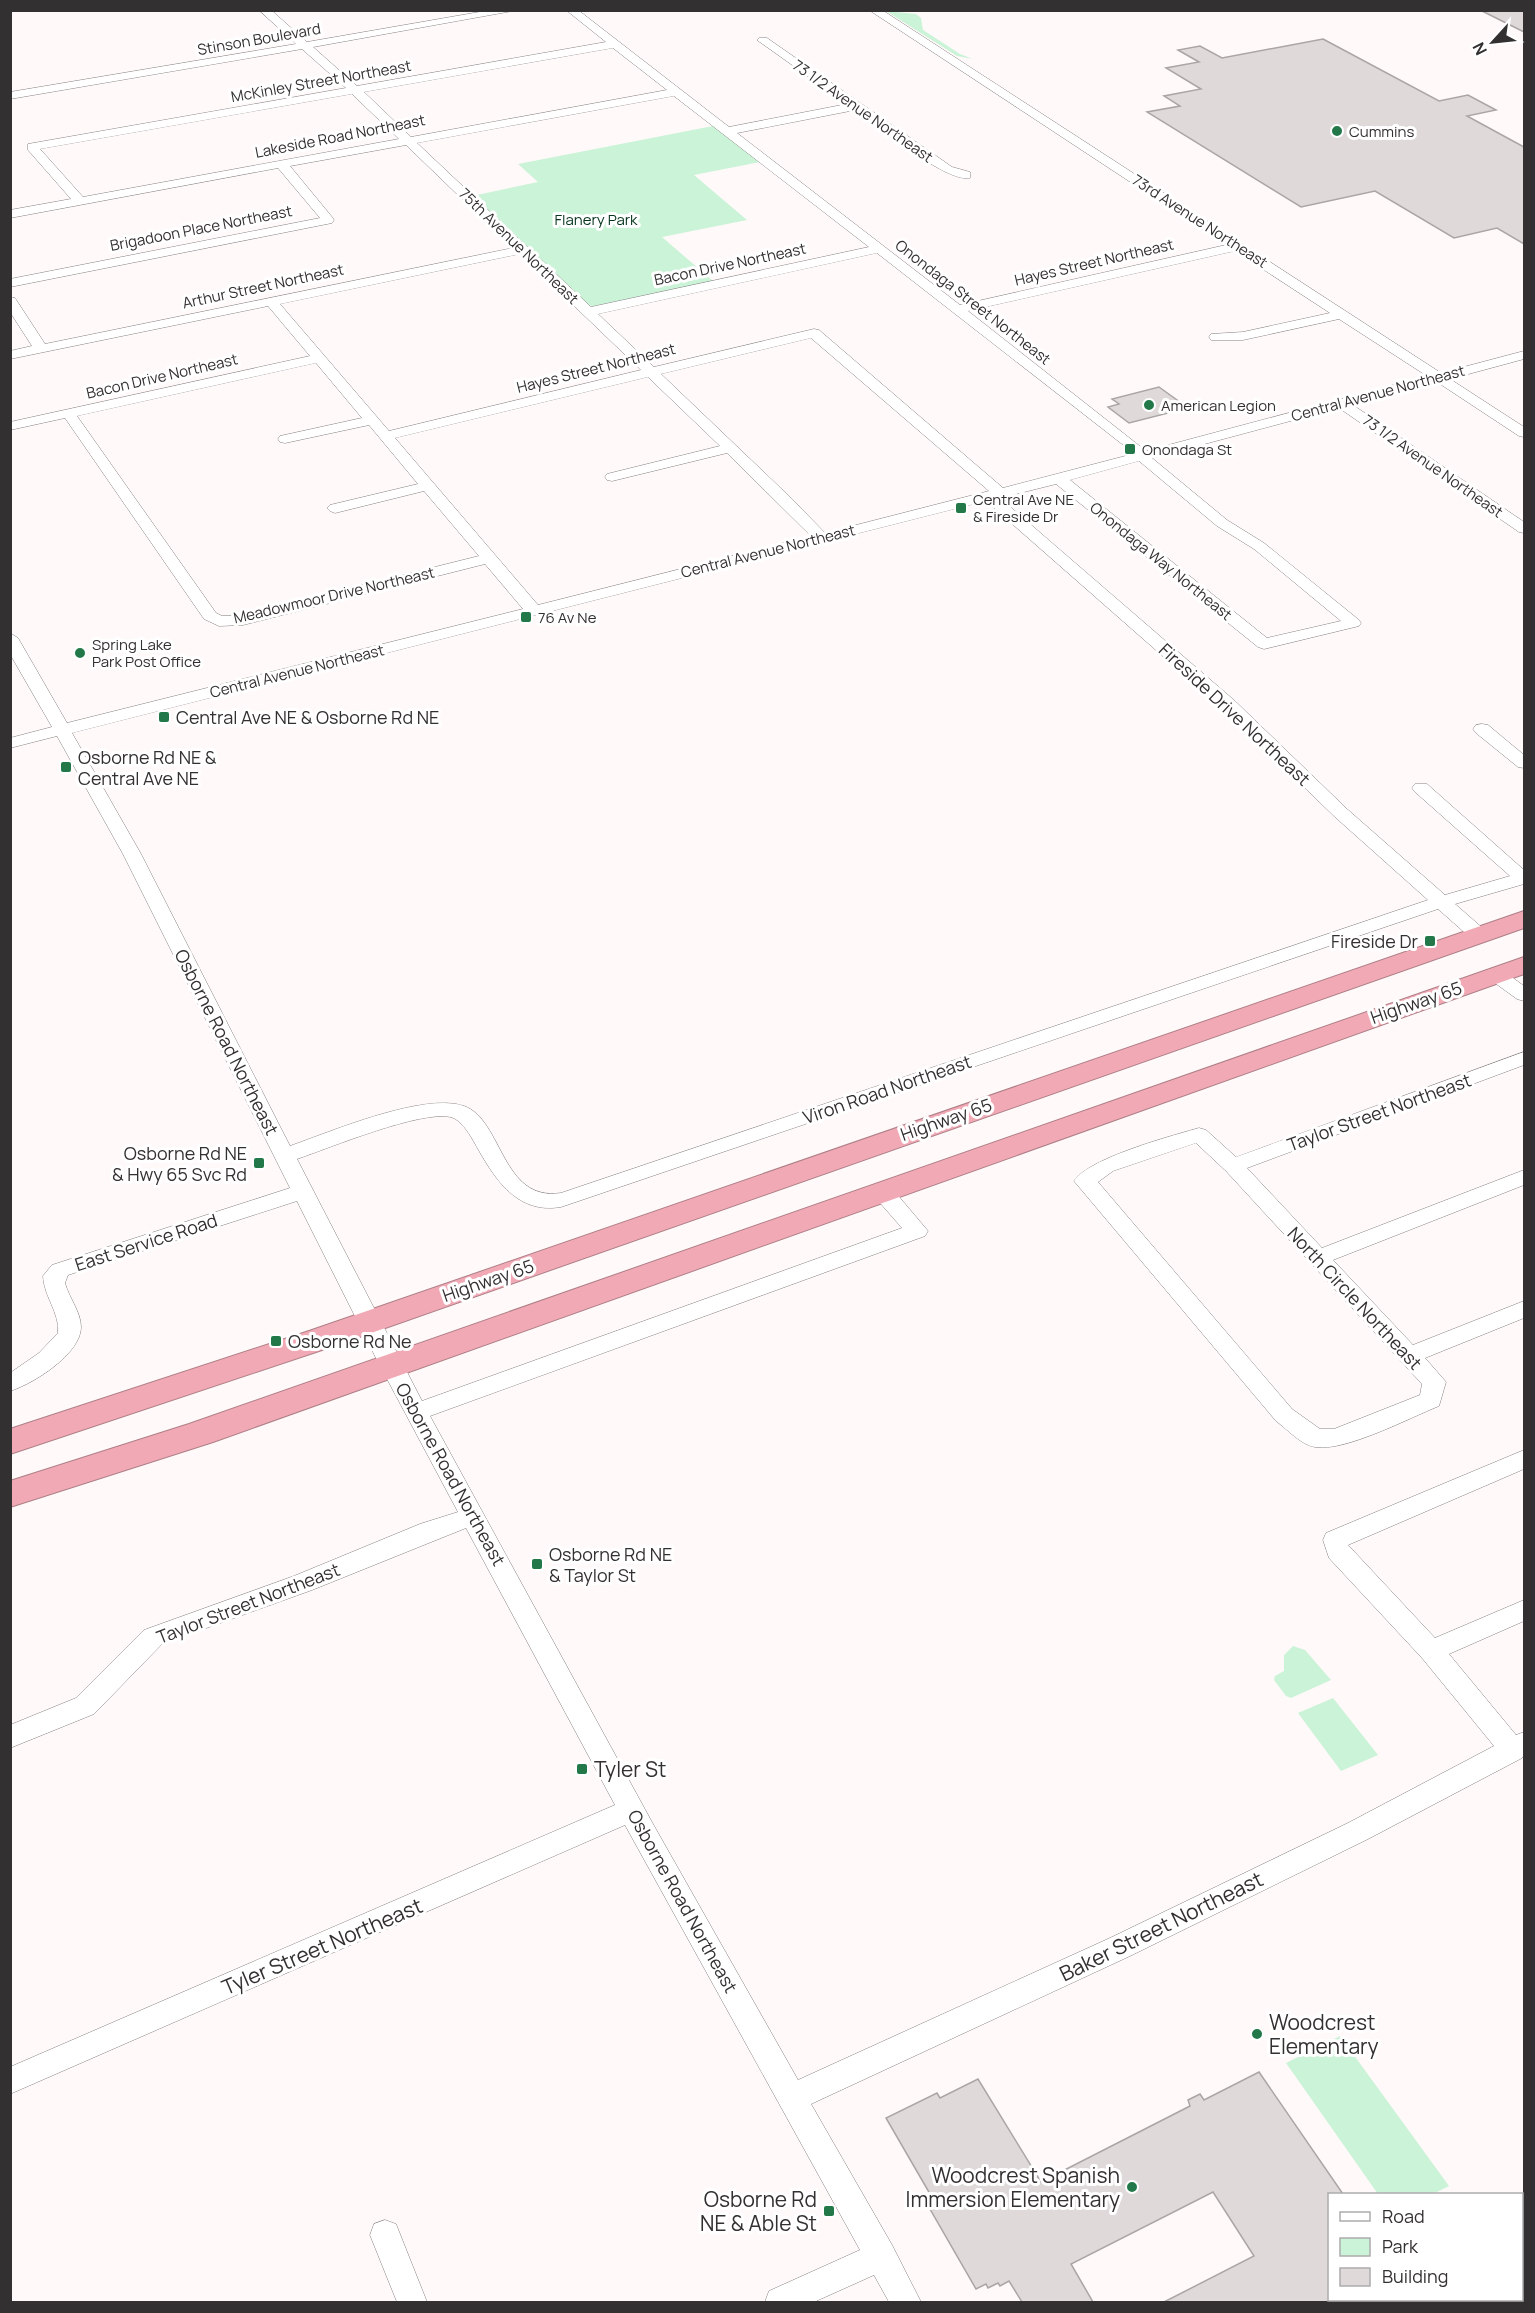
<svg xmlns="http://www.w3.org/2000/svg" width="1535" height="2313" viewBox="0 0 1535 2313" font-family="Manrope,sans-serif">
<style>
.green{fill:#caf3d7}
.building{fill:#dfd9da;stroke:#aba6a6;stroke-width:1.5}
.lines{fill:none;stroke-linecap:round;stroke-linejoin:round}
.minor-casing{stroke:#858080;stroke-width:1}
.highway-casing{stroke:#ae7f87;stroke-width:2}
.minor{fill:#fff;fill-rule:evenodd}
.highway{fill:#f1aab5;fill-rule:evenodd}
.poi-dot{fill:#23784a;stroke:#fff;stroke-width:2}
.labels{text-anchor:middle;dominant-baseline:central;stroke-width:6;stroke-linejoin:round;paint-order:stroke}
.far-street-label{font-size:15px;fill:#333031;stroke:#fff}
.far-poi-label{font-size:15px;fill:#333031;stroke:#fff;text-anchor:start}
.far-park-label{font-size:15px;fill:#07351d;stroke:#fff}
.street-label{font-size:18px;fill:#333031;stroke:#fff}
.poi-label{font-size:18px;fill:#333031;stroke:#fff;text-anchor:start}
.near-poi-label{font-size:21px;fill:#333031;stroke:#fff;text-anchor:start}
.near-street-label{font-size:21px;fill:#333031;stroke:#fff}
</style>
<rect width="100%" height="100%" fill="#fff9f9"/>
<g class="green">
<path d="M886,11L916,14L921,18L923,30L960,54L973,59L957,56Z"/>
<path d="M713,126L760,162L694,175L747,220L662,237L713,281L594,306L585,305L472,196L538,182L518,164Z"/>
<path d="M1293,1646L1305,1650L1331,1680L1291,1698L1286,1696L1274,1680L1275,1676L1284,1671V1655Z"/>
<path d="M1333,1698L1378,1755L1341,1771L1298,1713Z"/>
<path d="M1340,2036L1449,2186L1433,2194H1378L1286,2063Z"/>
</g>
<g class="building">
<path d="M1480,10H1524V32Z"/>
<path d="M1323,39L1439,101L1468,95L1496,110L1467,116L1524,147V244L1497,228L1454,238L1375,191L1301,207L1147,112L1180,106L1164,96L1201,89L1166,68L1199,62L1178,50L1200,46L1222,58Z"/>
<path d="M1159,387L1188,408L1129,423L1108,407L1119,404L1112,399Z"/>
<path d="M1259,2072L1343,2194H1329V2302H1164L1254,2256L1213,2192L1071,2264L1093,2302H1022L1009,2281L1000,2286L998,2283L988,2288L986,2284L976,2289L930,2209L937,2206L886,2118L937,2093L940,2098L978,2079L1041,2182L1190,2106L1188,2100L1200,2094L1204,2100Z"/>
</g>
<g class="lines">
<defs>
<g id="minor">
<path d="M259,10H271L307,42L491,10H518L313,47L357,86L606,42L566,10H578L729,127L847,104L757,40L759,38H767L952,167L970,172V178C946,183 877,125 855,110L737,133L960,305L1226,245L869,10H882L1441,373L1524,351V359L1450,379L1524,427V437L1519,436L1437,382L1353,405L1524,522V533L1519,532L1339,408L1152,458L1227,520L1264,543L1359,620L1361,623L1359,626L1264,649L1258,647L1056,484L1000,498L1235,701L1347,809L1445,895L1510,876L1415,792L1412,788L1415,784H1427L1524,870V884L1455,904L1486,931L1489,935L1486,939H1472L1438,909L561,1207C514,1215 492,1174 473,1140C468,1132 461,1120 451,1117C421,1110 329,1148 297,1159L422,1401L902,1228L874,1196L871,1191L874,1186L882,1184L890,1186L928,1231L925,1236L430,1416L653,1824L798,2080L1110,1938L1348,1823L1494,1746L1422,1658L1329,1558L1323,1540L1326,1533L1524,1450V1469L1348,1545L1435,1638L1524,1600V1621L1449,1654L1516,1735L1524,1732V1755L1522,1758L1368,1839L1130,1956L811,2104L892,2245L921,2302H889L874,2275L814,2302H765L769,2291L860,2250L625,1825L10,2094V2067L615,1805L466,1528L312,1590L162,1644L94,1714L10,1748V1725L76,1698L144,1630L294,1576L420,1524L458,1512L379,1364L297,1201L68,1275L65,1283C69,1298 81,1312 81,1327C81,1354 33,1384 10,1391V1373L39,1353L58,1333C60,1313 44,1297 43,1276L52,1265L290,1188L123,854L57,736L10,748V738L52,727L10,654V633L18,638L67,723L523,609L485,564L243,625L219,626L204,619L65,418L10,430V422L310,356L268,306L10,359V351L32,346L10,312V297L15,298L45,344L513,248L406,145L290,166L332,217L334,220L332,223L10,287V279L320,218L278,168L10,218V210L71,199L28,150V144L346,88L302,49L10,99V92L296,44ZM613,48L667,90L411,137L364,92ZM352,94L399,139L83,197L40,149ZM674,96L869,247L591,307L417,143ZM1235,251L1330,313L1243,332L1211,334L1209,337L1211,340H1243L1339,319L1427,376L1146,451L968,311ZM877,253L1131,451L1133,454L1003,488L819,330L814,329L654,367L598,314ZM520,254L641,370L389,431L280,304ZM811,338L989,491L825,533L791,498L661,374ZM316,363L362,418L280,436L278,439L280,442L285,443L369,425L418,484L330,505L327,508L330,511L335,513L424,491L479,556L243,615L222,616L216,613L77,416ZM648,377L720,446L607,474L605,477L607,480L612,481L727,453L811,536L538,605L395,438ZM1139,461L1217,526L1254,549L1341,621L1267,638L1070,480ZM986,501L1223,709L1335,817L1428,900L561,1193C501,1202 503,1120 464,1106C424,1092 330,1132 290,1146L141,854L72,733Z"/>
<path d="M1482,724L1488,725L1524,755V768L1518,767L1476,733L1473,729L1476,725Z"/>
<path d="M1495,968L1502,970L1524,986V1001L1517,999L1488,978L1485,974L1488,970Z"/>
<path d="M1524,1052V1065L1247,1168L1322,1248L1524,1170V1185L1333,1260L1413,1345L1524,1301V1318L1425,1358L1446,1382L1439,1406C1409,1418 1345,1452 1315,1447C1301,1445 1287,1429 1276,1421L1074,1181C1089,1158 1171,1136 1199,1128L1206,1130L1236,1157ZM1196,1143L1226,1171L1422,1384L1420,1395L1334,1429H1320L1292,1409L1098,1182L1113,1171Z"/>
<path d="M385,2220L396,2224L427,2302H397L370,2235L374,2224Z"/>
</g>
<g id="highway">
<path d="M1524,911V928L334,1346L10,1454V1429L312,1330Z"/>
<path d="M1524,957V974L213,1442L10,1507V1481L189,1424Z"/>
</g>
</defs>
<use href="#minor" class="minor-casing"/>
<use href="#highway" class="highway-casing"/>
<use href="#minor" class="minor"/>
<use href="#highway" class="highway"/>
</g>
<g class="poi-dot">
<circle cx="1337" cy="131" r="6"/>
<circle cx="1149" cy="405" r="6"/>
<rect x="1124" y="443" width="12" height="12" rx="3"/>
<rect x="955" y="502" width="12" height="12" rx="3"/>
<rect x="520" y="611" width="12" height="12" rx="3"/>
<circle cx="80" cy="653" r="6"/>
<rect x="158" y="711" width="12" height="12" rx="3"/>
<rect x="60" y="761" width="12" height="12" rx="3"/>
<rect x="1424" y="935" width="12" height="12" rx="3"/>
<rect x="253" y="1157" width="12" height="12" rx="3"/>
<rect x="270" y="1335" width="12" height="12" rx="3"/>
<rect x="531" y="1558" width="12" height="12" rx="3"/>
<rect x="576" y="1763" width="12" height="12" rx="3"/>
<circle cx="1257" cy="2034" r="6"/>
<circle cx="1132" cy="2187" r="6"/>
<rect x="823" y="2205" width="12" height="12" rx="3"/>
</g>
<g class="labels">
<g class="far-street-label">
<text transform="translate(259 39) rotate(-10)">Stinson Boulevard</text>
<text transform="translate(321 81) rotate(-10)">McKinley Street Northeast</text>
<text transform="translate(863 111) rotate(35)">73 1/2 Avenue Northeast</text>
<text transform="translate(340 136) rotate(-11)">Lakeside Road Northeast</text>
<text transform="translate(1200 221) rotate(33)">73rd Avenue Northeast</text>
<text transform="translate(201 228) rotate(-11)">Brigadoon Place Northeast</text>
<text transform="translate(519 246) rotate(44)">75th Avenue Northeast</text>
<text transform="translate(1094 262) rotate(-13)">Hayes Street Northeast</text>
<text transform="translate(730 264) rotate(-12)">Bacon Drive Northeast</text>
<text transform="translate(263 286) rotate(-12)">Arthur Street Northeast</text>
<text transform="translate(973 302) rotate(38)">Onondaga Street Northeast</text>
<text transform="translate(596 368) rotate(-14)">Hayes Street Northeast</text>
<text transform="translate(162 376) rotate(-13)">Bacon Drive Northeast</text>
<text transform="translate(1378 393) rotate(-15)">Central Avenue Northeast</text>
<text transform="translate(1433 466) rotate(35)">73 1/2 Avenue Northeast</text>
<text transform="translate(768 551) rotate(-14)">Central Avenue Northeast</text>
<text transform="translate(1161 561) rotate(39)">Onondaga Way Northeast</text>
<text transform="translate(334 595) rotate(-13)">Meadowmoor Drive Northeast</text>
<text transform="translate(297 671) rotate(-14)">Central Avenue Northeast</text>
</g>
<g class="far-poi-label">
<text x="1349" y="131">Cummins</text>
<text x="1161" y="405">American Legion</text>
<text x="1142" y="449">Onondaga St</text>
<text x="973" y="499">Central Ave NE<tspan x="973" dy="17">&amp; Fireside Dr</tspan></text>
<text x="538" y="617">76 Av Ne</text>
<text x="92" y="644">Spring Lake<tspan x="92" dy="17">Park Post Office</tspan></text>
</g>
<g class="far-park-label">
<text x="596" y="219">Flanery Park</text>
</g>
<g class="street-label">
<text transform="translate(1235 714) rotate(43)">Fireside Drive Northeast</text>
<text transform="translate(1416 1002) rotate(-19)">Highway 65</text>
<text transform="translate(227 1042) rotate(63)">Osborne Road Northeast</text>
<text transform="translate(887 1089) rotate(-19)">Viron Road Northeast</text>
<text transform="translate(1379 1112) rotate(-20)">Taylor Street Northeast</text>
<text transform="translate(946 1119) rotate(-19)">Highway 65</text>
<text transform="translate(146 1242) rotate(-18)">East Service Road</text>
<text transform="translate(488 1280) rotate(-19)">Highway 65</text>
<text transform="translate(1355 1298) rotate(47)">North Circle Northeast</text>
<text transform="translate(451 1474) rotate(61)">Osborne Road Northeast</text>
<text transform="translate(248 1603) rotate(-21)">Taylor Street Northeast</text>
<text transform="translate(683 1901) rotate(61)">Osborne Road Northeast</text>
</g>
<g class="poi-label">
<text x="176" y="717">Central Ave NE &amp; Osborne Rd NE</text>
<text x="78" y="757">Osborne Rd NE &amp;<tspan x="78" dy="21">Central Ave NE</tspan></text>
<text x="1418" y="941" text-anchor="end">Fireside Dr</text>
<text x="247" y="1153" text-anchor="end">Osborne Rd NE<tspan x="247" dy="21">&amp; Hwy 65 Svc Rd</tspan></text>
<text x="288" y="1341">Osborne Rd Ne</text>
<text x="549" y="1554">Osborne Rd NE<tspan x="549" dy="21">&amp; Taylor St</tspan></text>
</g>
<g class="near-poi-label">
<text x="594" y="1769">Tyler St</text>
<text x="1269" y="2022">Woodcrest<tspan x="1269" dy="24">Elementary</tspan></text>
<text x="1120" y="2175" text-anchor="end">Woodcrest Spanish<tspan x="1120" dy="24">Immersion Elementary</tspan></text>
<text x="817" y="2199" text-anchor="end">Osborne Rd<tspan x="817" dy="24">NE &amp; Able St</tspan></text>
</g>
<g class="near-street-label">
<text transform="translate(1161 1926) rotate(-26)">Baker Street Northeast</text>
<text transform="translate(322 1946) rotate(-23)">Tyler Street Northeast</text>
</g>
</g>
<rect width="1535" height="2313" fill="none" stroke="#333031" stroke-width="24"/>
<rect x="1328" y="2193" width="195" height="108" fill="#ffffff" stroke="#adacad" stroke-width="1.5"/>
<rect x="1340" y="2212" width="30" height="9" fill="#ffffff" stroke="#adacad" stroke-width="1.5"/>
<text x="1382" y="2223" font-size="18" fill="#333031">Road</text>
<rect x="1340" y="2238" width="30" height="18" fill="#caf3d7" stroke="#adacad" stroke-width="1.5"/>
<text x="1382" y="2253" font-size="18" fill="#333031">Park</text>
<rect x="1340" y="2268" width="30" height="18" fill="#dfd9da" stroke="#adacad" stroke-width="1.5"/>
<text x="1382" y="2283" font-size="18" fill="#333031">Building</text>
<g transform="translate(1493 42) rotate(243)" stroke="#ffffff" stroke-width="4.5" paint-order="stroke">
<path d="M0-4.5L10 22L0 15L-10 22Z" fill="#333031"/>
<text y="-9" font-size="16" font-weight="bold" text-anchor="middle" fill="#333031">N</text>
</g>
</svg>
